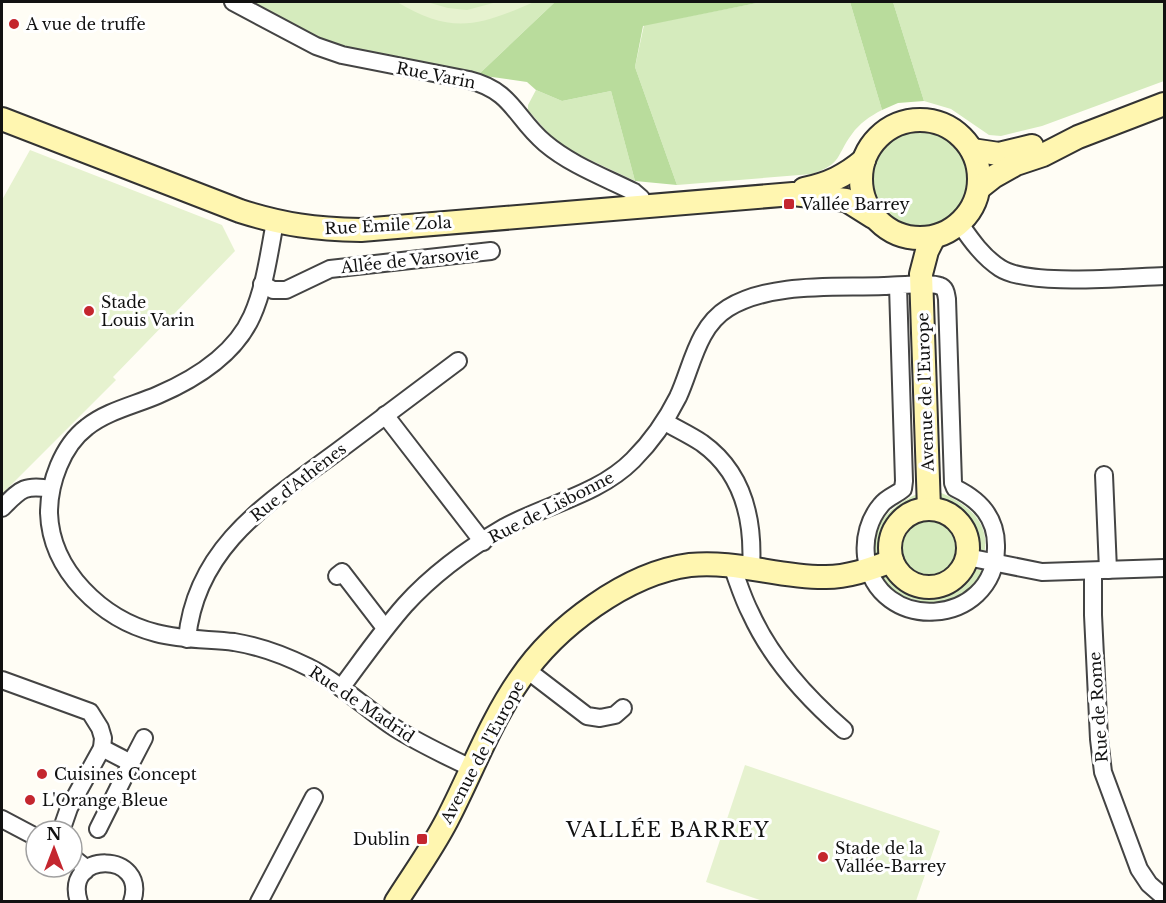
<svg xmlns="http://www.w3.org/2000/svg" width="1166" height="903" viewBox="0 0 1166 903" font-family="'Libre Baskerville',serif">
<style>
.green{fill:#d5ebbd}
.forest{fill:#b9dc9c}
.pitch{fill:#e6f2cf}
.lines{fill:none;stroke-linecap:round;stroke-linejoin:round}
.street-casing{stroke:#444;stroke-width:20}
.secondary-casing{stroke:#333;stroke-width:26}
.street{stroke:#fff;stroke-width:16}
.secondary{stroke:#fff6b0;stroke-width:22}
.poi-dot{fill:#c4262e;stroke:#fff;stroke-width:2}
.labels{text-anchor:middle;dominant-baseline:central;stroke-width:6;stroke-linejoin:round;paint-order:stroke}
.poi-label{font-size:16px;fill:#111;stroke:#fff;text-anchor:start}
.street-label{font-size:16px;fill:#111;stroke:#fff}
.quarter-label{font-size:20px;letter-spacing:1.5px;fill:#111;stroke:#fff}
</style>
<rect width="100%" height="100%" fill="#fffdf5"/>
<g class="green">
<path d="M245,2H555L478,75L364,54L316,39Z"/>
<path d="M762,2H850L882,110C870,116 859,124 852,134C835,157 843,163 812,174L677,185L635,67L644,25Z"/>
<path d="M893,2H1164V81L1042,126L1001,136L989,135L951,109L924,101Z"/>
<path d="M536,90L562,101L611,91L635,181L573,152L555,141L528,110V105Z"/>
<circle cx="919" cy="179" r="50"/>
<path d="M939,492C964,502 992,521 984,554L978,551C975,520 967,512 939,500Z"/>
<path d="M919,493V501C891,514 884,523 882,554L876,556C868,524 894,504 919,493Z"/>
<circle cx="930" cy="549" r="29"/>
<path d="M973,569L986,571L983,577L978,578L968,591L939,607C917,599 886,597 878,572L885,570C906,591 934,608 961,584C966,580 969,574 973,569Z"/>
</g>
<g class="forest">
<path d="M555,2H762L643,26L635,67L677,185L635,181L611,91L562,101L536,90L527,82L478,75Z"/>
<path d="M850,2H893L924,101L898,103L882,110Z"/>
</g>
<g class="pitch">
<path d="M397,2H427L448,8L467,10L497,2H534C479,26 452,35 397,2Z"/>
<path d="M30,150L222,225L235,251L113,377L116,380L2,494V200Z"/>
<path d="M745,765L940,831L916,901H763L706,882Z"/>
</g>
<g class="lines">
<defs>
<g id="street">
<path d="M233,2L316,46L342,55L469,80C513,91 515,118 545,143C571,165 604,177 634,192L641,198L643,206"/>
<path d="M275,222C269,253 265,287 252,316C235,354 195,379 158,395C135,405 107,411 87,427C62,446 49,483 49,513C51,571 102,619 156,633C182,640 208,639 234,642C259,646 286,656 308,667C340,683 366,709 395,728C420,744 447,756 473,769"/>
<path d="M960,224C971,240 983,257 1000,268C1029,287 1127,277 1164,276"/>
<path d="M262,284L273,290H286L330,269L491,251"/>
<path d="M385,415L483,542"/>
<path d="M665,422C677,429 690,435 702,443C744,473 754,520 751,569"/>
<path d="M1104,475L1108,570"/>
<path d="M2,508C20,490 24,484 51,489"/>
<path d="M967,557L1042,572L1164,568"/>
<path d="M732,566C738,582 743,599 751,614C772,660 806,697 844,730"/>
<path d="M1093,571V615L1099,739L1103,772L1139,869L1149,884L1164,897"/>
<path d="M337,576L342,572L385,628"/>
<path d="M187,639C196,546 269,502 338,451C378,421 418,391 458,361"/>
<path d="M527,670L587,716L600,718L615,715L623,708"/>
<path d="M2,680L90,712L100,728L103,738L102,748L69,808L61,831"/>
<path d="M341,688C362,660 382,631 405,605C433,574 469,548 505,527C547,504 598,495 633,460C652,441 666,421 678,397C692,367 697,327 728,308C771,282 835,288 884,286C895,286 931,282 940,286C946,288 946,294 947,299L953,483L955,488C980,500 997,518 996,548C995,628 876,635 866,556C864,538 869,519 881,505C887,497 896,495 903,489L904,481L898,286"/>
<path d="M131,763L144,738"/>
<path d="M2,819L36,837"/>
<path d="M98,829L131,763L102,748"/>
<path d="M72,857L82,865L85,871"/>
<path d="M79,902C62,850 149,851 132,902"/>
<path d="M259,902L314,797"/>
</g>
<g id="secondary">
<path d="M2,119L240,211C284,225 315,229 361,230L793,194L846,200L873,217"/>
<circle cx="920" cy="179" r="59"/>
<path d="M972,150L999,154L1032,146"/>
<path d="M979,188L993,177L1016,164L1043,155L1078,137L1164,104"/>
<path d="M804,189C828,184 845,176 864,160"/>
<path d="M929,509L921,274L927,251L934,237"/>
<circle cx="929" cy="548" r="39"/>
<path d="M396,902C413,875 432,849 447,820C471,774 490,722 520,679C555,627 627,573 690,565C736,560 780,578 826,577C849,577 870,569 892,561"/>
</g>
</defs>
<use href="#street" class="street-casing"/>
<use href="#secondary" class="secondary-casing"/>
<use href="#street" class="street"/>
<use href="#secondary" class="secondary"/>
</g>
<g class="poi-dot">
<circle cx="14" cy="24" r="6"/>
<rect x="783" y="198" width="12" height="12" rx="3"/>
<circle cx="89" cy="311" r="6"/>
<circle cx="42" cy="774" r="6"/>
<circle cx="30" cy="800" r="6"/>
<rect x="416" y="833" width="12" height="12" rx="3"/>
<circle cx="823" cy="857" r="6"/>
</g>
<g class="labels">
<g class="poi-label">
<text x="26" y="24">A vue de truffe</text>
<text x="801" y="204">Vallée Barrey</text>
<text x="101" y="302">Stade<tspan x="101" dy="18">Louis Varin</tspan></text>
<text x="54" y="774">Cuisines Concept</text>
<text x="42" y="800">L'Orange Bleue</text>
<text x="410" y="839" text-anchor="end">Dublin</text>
<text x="835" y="848">Stade de la<tspan x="835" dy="18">Vallée-Barrey</tspan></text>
</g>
<g class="street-label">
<text transform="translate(436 75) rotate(11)">Rue Varin</text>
<text transform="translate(388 225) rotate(-3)">Rue Émile Zola</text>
<text transform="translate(410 260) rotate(-6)">Allée de Varsovie</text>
<text transform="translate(925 392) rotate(-92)">Avenue de l'Europe</text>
<text transform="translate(298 482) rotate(-38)">Rue d'Athènes</text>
<text transform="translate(551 507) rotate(-27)">Rue de Lisbonne</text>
<text transform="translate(362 704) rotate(34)">Rue de Madrid</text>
<text transform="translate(1098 707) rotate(-94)">Rue de Rome</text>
<text transform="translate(482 752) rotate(-62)">Avenue de l'Europe</text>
</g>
<g class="quarter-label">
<text x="668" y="830">VALLÉE BARREY</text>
</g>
</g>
<rect width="1166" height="903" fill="none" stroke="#111111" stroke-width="6"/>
<g transform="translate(54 849)"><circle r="28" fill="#ffffff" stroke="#a0a0a0" stroke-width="1.5"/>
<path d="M0-4.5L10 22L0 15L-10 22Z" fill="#c4262e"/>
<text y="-9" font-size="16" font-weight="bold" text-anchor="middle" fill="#111111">N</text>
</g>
</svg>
